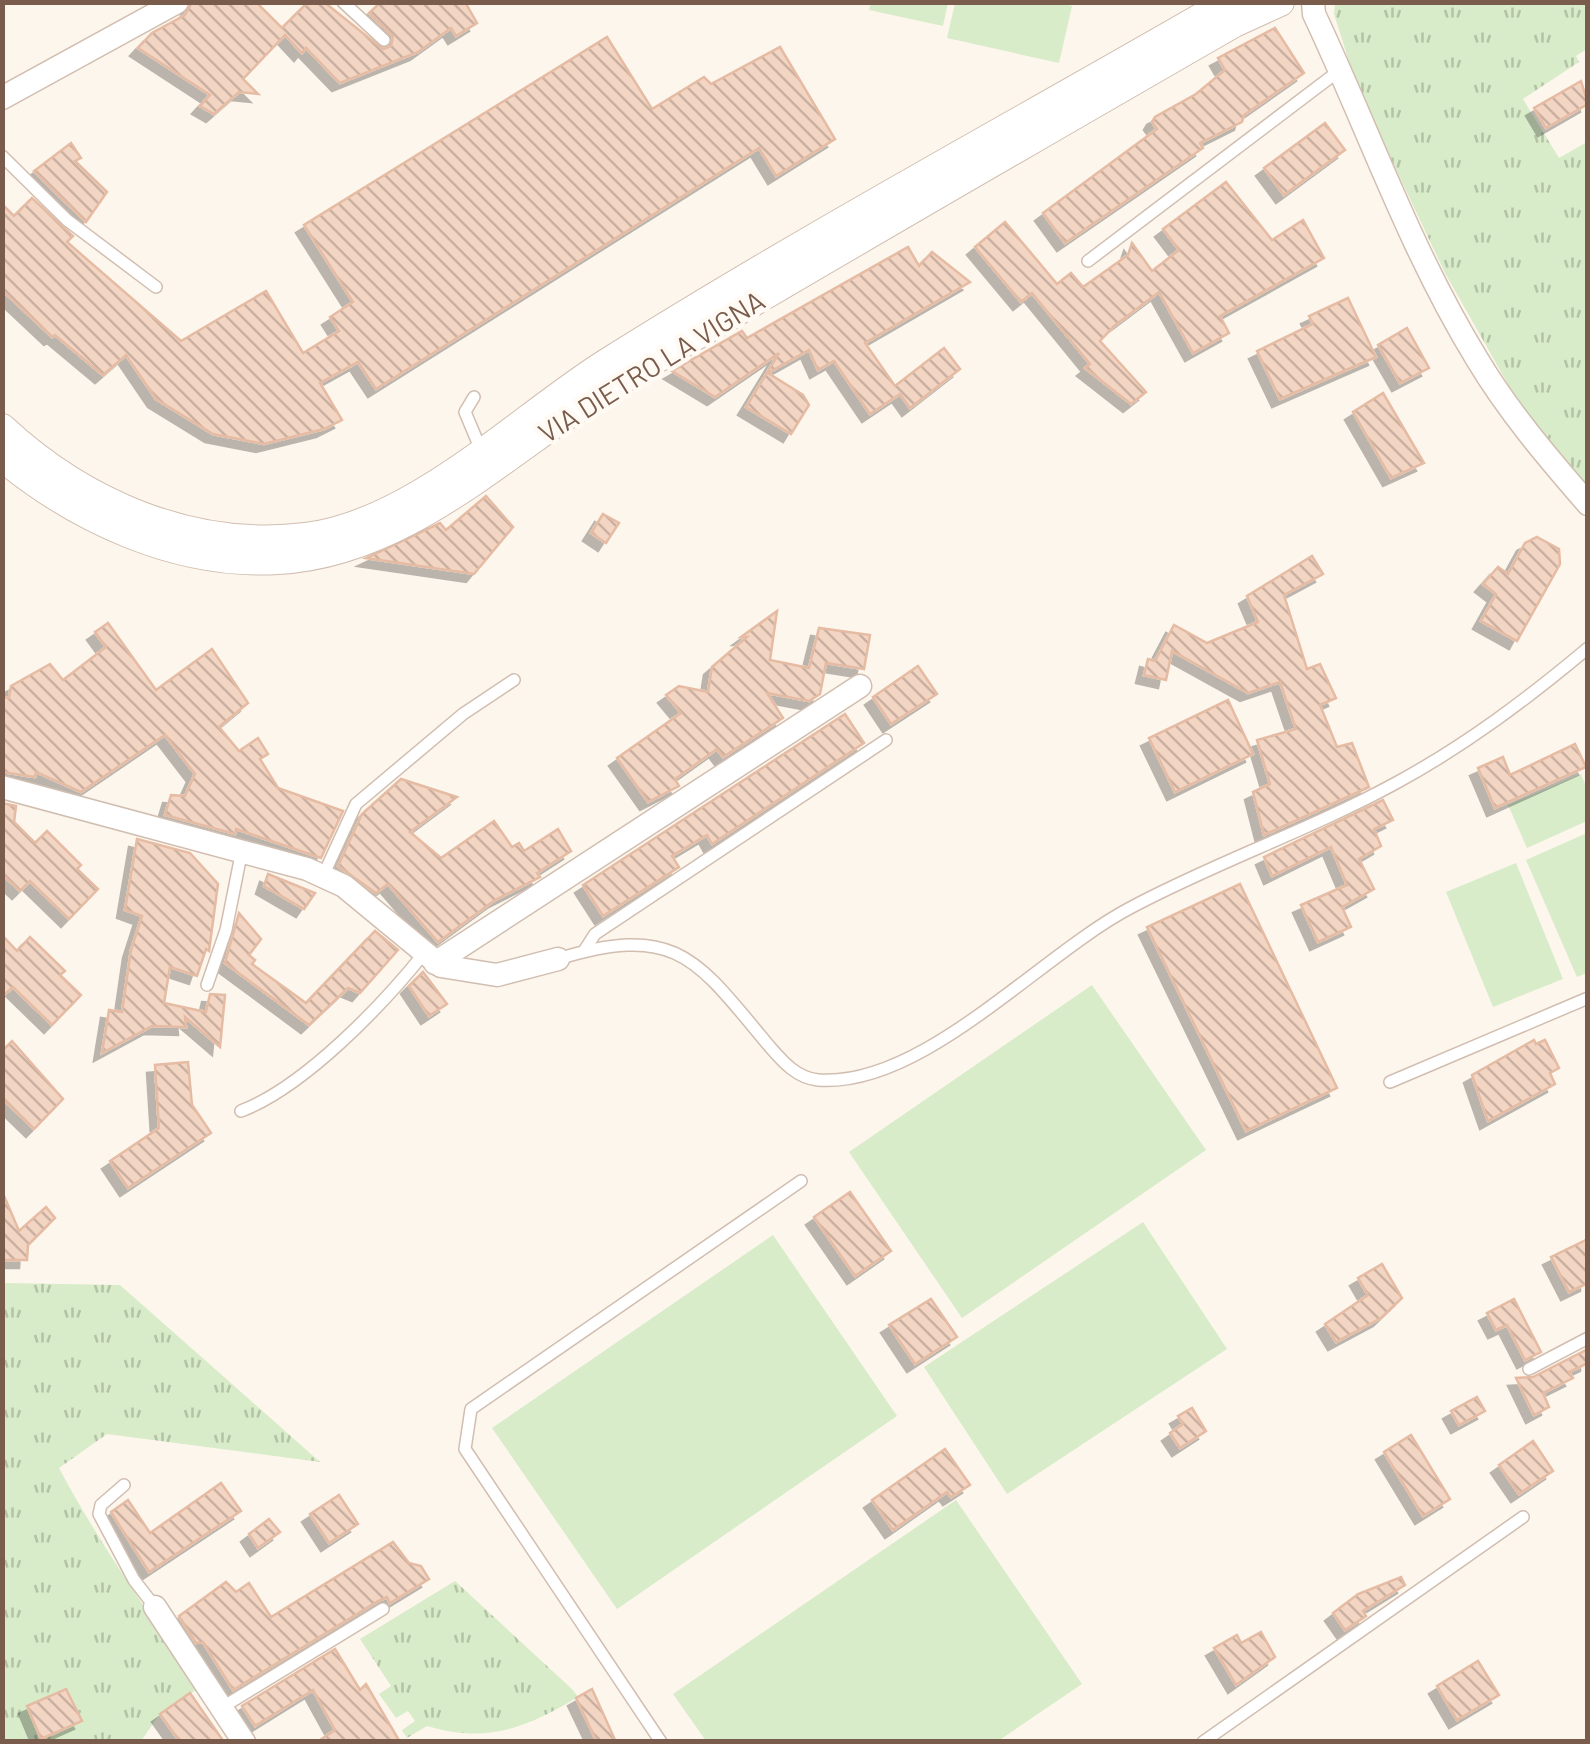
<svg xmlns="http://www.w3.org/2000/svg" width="1590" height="1744" viewBox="0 0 1590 1744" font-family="Barlow,sans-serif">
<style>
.grass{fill:url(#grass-tufts)}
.garden{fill:#d8ecc9}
.building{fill:url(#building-back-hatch);stroke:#e6bba3;stroke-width:2.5;filter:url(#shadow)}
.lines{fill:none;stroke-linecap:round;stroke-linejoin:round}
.service-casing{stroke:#d1beb0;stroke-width:14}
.minor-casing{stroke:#d1beb0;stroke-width:25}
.tertiary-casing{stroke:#d1beb0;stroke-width:30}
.service{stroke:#fff;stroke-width:11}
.minor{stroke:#fff;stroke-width:22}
.tertiary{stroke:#fff;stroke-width:28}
.labels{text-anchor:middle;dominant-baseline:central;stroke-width:9;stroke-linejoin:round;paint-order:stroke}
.street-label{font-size:28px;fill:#7a5c4d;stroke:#fffaf3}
</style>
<defs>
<pattern id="grass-tufts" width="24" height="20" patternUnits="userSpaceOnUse" patternTransform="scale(2.5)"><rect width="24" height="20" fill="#d8ecc9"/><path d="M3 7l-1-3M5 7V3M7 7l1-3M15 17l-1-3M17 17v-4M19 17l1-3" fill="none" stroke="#b4c2a5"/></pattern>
<pattern id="building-back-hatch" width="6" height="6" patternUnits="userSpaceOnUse" patternTransform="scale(2.5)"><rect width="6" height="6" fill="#f3d5c3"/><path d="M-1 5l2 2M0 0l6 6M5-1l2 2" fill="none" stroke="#cab0a1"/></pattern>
<filter id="shadow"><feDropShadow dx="-8" dy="8" stdDeviation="0" flood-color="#0004"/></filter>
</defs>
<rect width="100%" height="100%" fill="#fdf6ec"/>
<g class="grass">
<path d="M1335,2L1587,3V49L1576,56L1579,62L1523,99L1559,158L1587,142V487L1518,402L1445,273L1357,87L1334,14Z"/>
<path d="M3,1283L120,1285L320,1462L107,1434L59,1468C99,1543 149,1614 198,1684L199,1688L160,1714L141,1741L3,1742Z"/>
<path d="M455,1581L573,1690L578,1697C526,1728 487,1744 427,1726L407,1738L402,1730L415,1721L408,1711L396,1718L379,1694L391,1686L360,1639Z"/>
</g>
<g class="garden">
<path d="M1056,2L1072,6L1059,63L947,38L955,3Z"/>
<path d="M871,3V2L948,3L943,26L869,10Z"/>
<path d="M1581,774L1587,789V821L1527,848L1508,805Z"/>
<path d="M1587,833V973L1577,977L1526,860Z"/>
<path d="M1516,863L1563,979L1493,1007L1446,892Z"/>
<path d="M1092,985L1206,1150L962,1318L849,1152Z"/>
<path d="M1143,1222L1227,1349L1007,1494L924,1367Z"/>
<path d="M773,1235L897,1416L617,1609L492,1428Z"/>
<path d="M956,1500L1082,1684L998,1741H706L673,1694Z"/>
</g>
<g class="building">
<path d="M192,2H256L282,28L308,2H324L383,49L391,46L393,36L369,13L381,2H465L477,23L456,36L451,28L418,52L340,83L306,48L302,53L285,35L243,79L258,94L239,92L214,114L200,106L210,95L138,48L152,33L185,15Z"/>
<path d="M1275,28L1304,73L1244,115L1242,122L1200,143L1203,148L1065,243L1043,213L1157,129L1152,122L1155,117L1196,94L1225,70L1218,58Z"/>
<path d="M607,37L652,109L704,77L711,84L780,47L835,139L776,176L759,148L376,389L358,362L320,383L342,420L324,429L264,444L213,434L156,399L126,355L103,375L55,335L52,337L2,290V204L14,216L32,198L73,236L67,242L181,341L266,291L303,353L339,331L330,317L353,302L304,225Z"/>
<path d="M1581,81L1588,104L1546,128L1534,108Z"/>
<path d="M1325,123L1345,150L1284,195L1264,168Z"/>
<path d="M71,143L81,158L75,161L107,192L86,222L34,171Z"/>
<path d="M1226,182L1272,240L1303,220L1324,258L1220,316L1229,333L1193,353L1159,292L1114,326L1100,341L1146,392L1131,404L1085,368L1090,364L1032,293L1021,302L975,247L1005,222L1057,284L1071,273L1083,287L1128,255L1132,243L1152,271L1179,250L1163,229Z"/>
<path d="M908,247L919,266L932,252L970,282L865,343L895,386L944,348L960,369L910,408L900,394L870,414L834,361L818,370L809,350L768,373L803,395L809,405L791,434L746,407L779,353L715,397L672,371L742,331L747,338Z"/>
<path d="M1348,298L1376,357L1280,399L1257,351L1313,324L1309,316Z"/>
<path d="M1407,328L1429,368L1400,383L1378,345Z"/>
<path d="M1383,393L1424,463L1391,478L1353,412Z"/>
<path d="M486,496L513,527L474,574L366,558L440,523L446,530Z"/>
<path d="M603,514L619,523L606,543L591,533Z"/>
<path d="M1537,537L1559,549L1560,564L1517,641L1481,621L1496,594L1483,584L1498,567L1508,574L1525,543Z"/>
<path d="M1312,556L1323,574L1284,595L1307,669L1320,664L1336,698L1320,705L1337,747L1352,743L1369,787L1264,835L1253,792L1270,784L1257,740L1296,729L1280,682L1248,693L1172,651L1166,680L1144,675L1148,659L1155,661L1174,625L1207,643L1258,622L1247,596Z"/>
<path d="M777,611L770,660L809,668L819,628L870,635L864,669L826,663L820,694L809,701L767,693L783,718L723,757L717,749L675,779L679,786L648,802L617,758L681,713L666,695L679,686L708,692L712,667L747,637H741Z"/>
<path d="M108,623L156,690L212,649L248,703L219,727L239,751L258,738L268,754L260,759L278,788L343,811L321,858L236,829L235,834L165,815L171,795L185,796L195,774L165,735L81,792L36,772L35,777L2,772V697L9,698L11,686L50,664L63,680L106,647L95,632Z"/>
<path d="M918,666L937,694L891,724L873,697Z"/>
<path d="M1228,700L1253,754L1175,792L1149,738Z"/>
<path d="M845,714L864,743L712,844L707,835L672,856L679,867L603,916L583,885Z"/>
<path d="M1575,744L1586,767L1495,808L1478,768L1503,757L1510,775Z"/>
<path d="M401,779L457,797L410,832L441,858L494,821L512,847L519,843L524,851L558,829L571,851L537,873L540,877L495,900L438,942L388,884L376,893L338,866L362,814Z"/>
<path d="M1383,800L1393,820L1374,829L1381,846L1359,859L1374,889L1342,907L1351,927L1318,942L1301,905L1347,885L1331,847L1272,876L1264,857Z"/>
<path d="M2,803L16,806L14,822L35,843L47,831L81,865L77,869L98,889L69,919L30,881L20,891L2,874Z"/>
<path d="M137,839L190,853L218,884L209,951L206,949L197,976L170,967L164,1003L206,1012L210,994L225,995L220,1047L185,1017L186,1027L152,1026L102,1053L109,1010L122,1012L131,950L142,916L125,910Z"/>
<path d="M268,874L315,893L304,909L264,886Z"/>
<path d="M1240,884L1337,1088L1246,1131L1147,927Z"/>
<path d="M239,913L261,939L249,955L255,960L252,964L306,1003L375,931L398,950L360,993L348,988L309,1025L225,963Z"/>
<path d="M2,935L17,951L30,937L65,971L60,975L81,995L52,1025L13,987L2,997Z"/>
<path d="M423,972L447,1004L429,1016L409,986Z"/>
<path d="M1534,1040L1536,1044L1545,1040L1559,1068L1550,1073L1555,1084L1488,1121L1472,1075Z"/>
<path d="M12,1041L63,1099L34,1129L2,1098V1051Z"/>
<path d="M188,1062L192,1105L211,1133L128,1188L110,1161L159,1128L155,1065Z"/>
<path d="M2,1191L19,1231L46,1207L55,1218L28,1245L27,1260H2Z"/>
<path d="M850,1192L891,1251L855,1276L814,1217Z"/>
<path d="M1588,1239V1283L1569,1292L1551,1257Z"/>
<path d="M1382,1264L1402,1298L1381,1318L1336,1342L1325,1324L1368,1295L1358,1278Z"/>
<path d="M931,1299L957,1337L915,1364L889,1325Z"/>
<path d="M1514,1299L1541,1352L1525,1360L1507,1325L1496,1330L1487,1313Z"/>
<path d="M1588,1349V1363L1569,1372L1573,1378L1543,1393L1549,1407L1534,1415L1516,1378L1533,1377Z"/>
<path d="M1477,1397L1485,1411L1459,1425L1451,1411Z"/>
<path d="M1192,1408L1206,1431L1180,1448L1170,1433L1183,1424L1178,1416Z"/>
<path d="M1411,1435L1450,1499L1423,1516L1384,1452Z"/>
<path d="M1533,1441L1553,1471L1519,1494L1499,1465Z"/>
<path d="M945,1449L970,1485L951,1497L947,1492L893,1530L872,1500Z"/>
<path d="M221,1483L241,1511L149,1572L111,1512L128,1500L150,1533Z"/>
<path d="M339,1495L358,1524L329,1543L310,1514Z"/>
<path d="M269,1519L280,1532L258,1548L249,1534Z"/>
<path d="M393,1542L409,1563L421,1566L429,1579L390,1603L387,1597L378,1601L233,1690L203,1642L196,1643L179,1616L226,1582L236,1592L249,1583L271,1617Z"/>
<path d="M1401,1577L1405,1585L1363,1611L1366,1616L1345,1630L1333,1613L1358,1594Z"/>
<path d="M1261,1632L1275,1657L1236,1685L1214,1648L1237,1635L1241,1643Z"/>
<path d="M335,1649L360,1690L366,1684L400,1742H317L335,1730L313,1690L255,1726L242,1706Z"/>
<path d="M1478,1661L1499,1695L1457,1720L1437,1686Z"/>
<path d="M66,1689L82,1721L41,1739L27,1706Z"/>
<path d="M592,1689L616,1742H597L576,1698Z"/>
<path d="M190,1693L224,1742H180L160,1714Z"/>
</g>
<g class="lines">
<defs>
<g id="service">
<path d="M343,2L384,40"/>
<path d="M2,156L67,220L156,287"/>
<path d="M1088,261L1340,70"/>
<path d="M474,397L465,412L481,450"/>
<path d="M323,876L356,804L463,714L514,680"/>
<path d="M584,951L595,934L886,740"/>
<path d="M558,959C678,922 697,960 770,1047C783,1062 797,1078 818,1080C922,1088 1039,956 1130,908C1216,862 1310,830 1396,783C1466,745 1527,699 1588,648"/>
<path d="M207,985L226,930L242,850"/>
<path d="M1390,1082L1588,998"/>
<path d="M241,1111C304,1087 382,1006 425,952"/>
<path d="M1529,1369L1588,1338"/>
<path d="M124,1485L101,1505L99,1514L134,1580L155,1607"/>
<path d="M221,1708L383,1609"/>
<path d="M661,1742L465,1449L471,1409L801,1181"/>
<path d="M1203,1742L1523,1517"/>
</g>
<g id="minor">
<path d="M1313,2L1314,14C1368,128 1410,250 1477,359C1508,411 1548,458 1588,504"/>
<path d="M2,98L177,2"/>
<path d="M2,787L307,869L344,886L441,966L497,975L558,959"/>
<path d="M435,963L860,686"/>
<path d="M155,1607L244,1742"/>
</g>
<g id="tertiary">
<path d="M2,428C84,504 193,551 306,537C413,524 517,420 605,364C808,236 1021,122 1228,2"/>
<path d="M2,457C78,520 178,566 278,560C411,553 512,444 621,380C824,259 1029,141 1234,23L1280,2"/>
</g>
</defs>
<use href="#service" class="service-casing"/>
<use href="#minor" class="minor-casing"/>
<use href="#tertiary" class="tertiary-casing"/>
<use href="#service" class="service"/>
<use href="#minor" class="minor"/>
<use href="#tertiary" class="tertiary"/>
</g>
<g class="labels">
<g class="street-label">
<text transform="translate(651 366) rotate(-32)">VIA DIETRO LA VIGNA</text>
</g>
</g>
<rect width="1590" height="1744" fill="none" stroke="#7a5c4d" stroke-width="10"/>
</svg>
